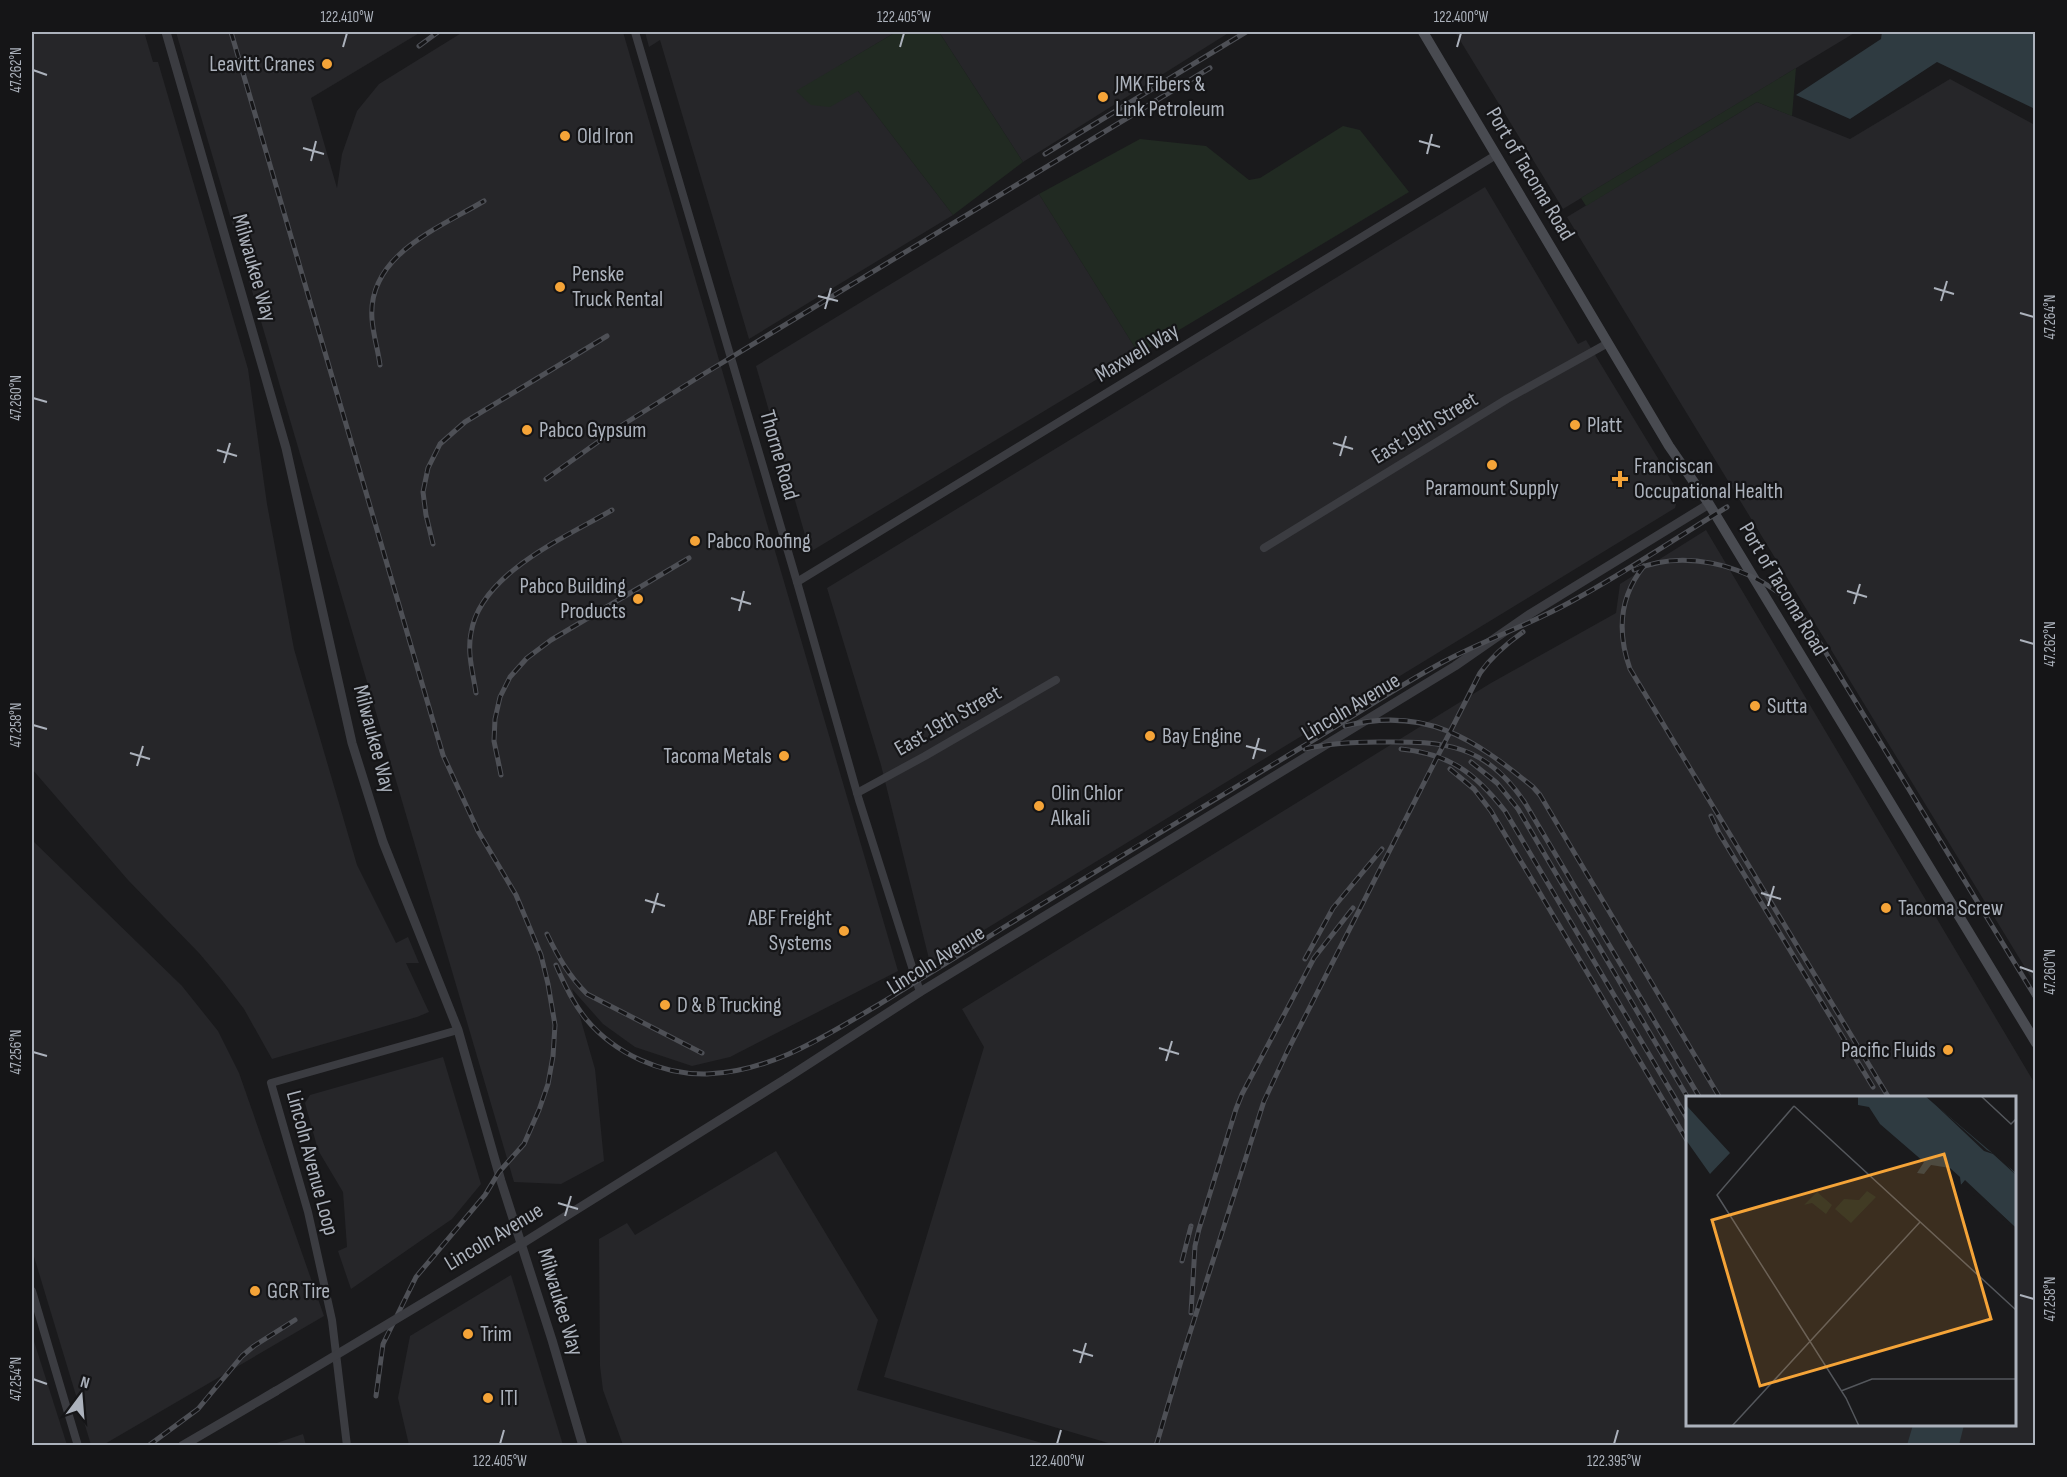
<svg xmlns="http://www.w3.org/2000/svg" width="2067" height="1477" viewBox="0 0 2067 1477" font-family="'Sofia Sans Condensed',sans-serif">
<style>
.built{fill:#262629;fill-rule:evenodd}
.green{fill:#212a22}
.water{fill:#2f3b41}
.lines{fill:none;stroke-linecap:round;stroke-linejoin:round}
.minor{stroke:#3b3c41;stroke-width:8}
.tertiary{stroke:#3b3c41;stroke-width:9}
.secondary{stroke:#494b51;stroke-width:10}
.rail-casing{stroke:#4e5056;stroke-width:5}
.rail{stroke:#151517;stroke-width:3;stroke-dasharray:9;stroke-linecap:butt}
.tertiary-bridge{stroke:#3b3c41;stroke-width:9}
.ticks{fill:none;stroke:#acb2bc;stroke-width:2}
.poi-dot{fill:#f5a438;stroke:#151517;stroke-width:2}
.labels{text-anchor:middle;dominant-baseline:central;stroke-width:4.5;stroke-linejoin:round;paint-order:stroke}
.poi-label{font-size:22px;fill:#acb2bc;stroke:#151517;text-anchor:start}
.street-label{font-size:22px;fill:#acb2bc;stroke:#151517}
.inset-road{fill:none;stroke:#54575c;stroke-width:1.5}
.view{fill:#f5a438;fill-opacity:0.15;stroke:#f5a438;stroke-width:3}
.inset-edge{fill:none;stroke:#acb2bc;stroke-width:3}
.neatline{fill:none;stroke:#acb2bc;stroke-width:2}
.ticks-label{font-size:15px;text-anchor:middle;fill:#acb2bc}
</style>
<rect width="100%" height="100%" fill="#1a1a1c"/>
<g class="built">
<path d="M32,32H150L151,34L145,35L153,62H158L248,369L267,504L294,649L357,865L396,943L408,937L419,963H406L429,1012L417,1017L272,1059L244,1009L221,979L199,953L128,880L32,769Z"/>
<path d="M176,32H421L311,98L337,188L342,154L357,111L379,84L463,32H623L898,971L730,1057L692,1066L635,1047L603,1024L572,989L595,1069L604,1161L561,1184L514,1182Z"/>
<path d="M645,32H896L839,66L953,215L749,339L660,40L649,47Z"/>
<path d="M939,32H1230L1023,162Z"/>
<path d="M1455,32H1856L1563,209Z"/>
<path d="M1950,79L2035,125V984L1567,217L1757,102L1850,139Z"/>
<path d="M1485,187L1578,344L1586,340L1679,493L1675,508L930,963L881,765L827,588Z"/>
<path d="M1039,194L1139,354L810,552L756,366Z"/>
<path d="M1706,530L2035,1084V1445H1115L884,1377L984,1047L962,1009L1491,683L1616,613L1620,584ZM1688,1098H2014V1424H1688Z"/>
<path d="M32,840L182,986L218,1031L239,1073L324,1316L103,1445H91L32,1250Z"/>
<path d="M443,1057L481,1184L452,1219L351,1289L338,1251L347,1247L343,1192L318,1150L305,1103L310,1095Z"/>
<path d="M776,1151L878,1320L857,1390L1049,1445H623L603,1390L600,1366L599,1239L627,1223L635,1235Z"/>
<path d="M511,1275L563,1445H409L398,1398L410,1336Z"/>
<path d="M32,1335L67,1445H32Z"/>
<path d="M303,1434L306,1445H271Z"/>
</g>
<g class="green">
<path d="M896,32H939L1023,162L953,215L858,91L830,107L811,105L796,91Z"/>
<path d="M1796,68L1792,116L1757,102L1586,206L1581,198Z"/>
<path d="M1343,126L1360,130L1409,192L1139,354L1039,194L1140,139L1206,146L1249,180L1260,178Z"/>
</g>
<g class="water">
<path d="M1882,32H2035V109L1937,62L1850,119L1796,95L1881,39Z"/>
<path d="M1913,1425V1424L1964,1425L1959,1445H1907Z"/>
</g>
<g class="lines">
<g class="minor">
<path d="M635,32L797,582L859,800L920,992"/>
<path d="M1264,548L1507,399L1608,343"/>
<path d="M797,582L1496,155"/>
<path d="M857,793L925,756L1056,680"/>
<path d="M32,1291L78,1446"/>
<path d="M347,1446L332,1320L308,1212L271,1083L458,1030"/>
</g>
<g class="tertiary">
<path d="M166,32L286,448L352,743L383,842L458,1030L501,1181L552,1340L583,1446"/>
<path d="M787,1078L920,992L1455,666L1530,614L1709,504"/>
<path d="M182,1446L276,1391"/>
</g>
<path class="secondary" d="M1423,32L1669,446L1709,504L2036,1043"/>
<defs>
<g id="rail">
<path d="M231,32L443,755L478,831L516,895L541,955L548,984L555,1025L553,1056L548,1084L539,1110L524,1144L499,1172L485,1195L416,1277L383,1344L376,1396"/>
<path d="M419,46L438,32"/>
<path d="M1045,154L1246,32"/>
<path d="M380,365C378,350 373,334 372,319C367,255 439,228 484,201"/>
<path d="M546,479L616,429L702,375L1210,68"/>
<path d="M433,544L426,515L423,492L428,468L440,444L465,422L607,336"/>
<path d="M1644,566C1619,597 1617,632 1630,669L1889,1098"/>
<path d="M1634,570C1683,549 1742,564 1783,596C1796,606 1805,621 1815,635L2036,998"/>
<path d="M476,693C473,673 467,653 471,633C480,574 564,538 612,510"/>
<path d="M1345,726C1425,706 1473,738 1533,787L1540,795L1720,1098"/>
<path d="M1305,749C1329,743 1354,742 1379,742C1445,741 1486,744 1525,803L1700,1098"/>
<path d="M1401,749C1450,754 1475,773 1505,811L1688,1120"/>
<path d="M1471,762L1497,783L1518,809L1688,1098"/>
<path d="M1450,769L1474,789L1491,811L1688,1142"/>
<path d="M501,775L494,741L495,719L500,697L510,677L527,658L551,640L689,558"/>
<path d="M1711,816L1719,833L1873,1087"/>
<path d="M547,934C558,957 569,976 587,994L702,1053"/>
<path d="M1305,959L1333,908L1382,849"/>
<path d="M556,965C564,984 573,1003 586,1019C615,1054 662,1075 707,1074C771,1072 825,1036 878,1005C919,980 960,955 1001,929C1101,868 1201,807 1302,747C1349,719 1395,688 1443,662C1486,639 1532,624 1574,600C1626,572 1676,538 1727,507"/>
<path d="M1182,1261L1191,1226"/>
<path d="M1191,1313L1195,1246L1199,1229L1236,1109L1242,1094L1314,958L1353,908"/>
<path d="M148,1446L198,1409L242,1356L254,1346L295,1320"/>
<path d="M1156,1446L1181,1361L1264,1101L1288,1050L1480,673C1492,656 1506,644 1523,632"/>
</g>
</defs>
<use href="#rail" class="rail-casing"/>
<use href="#rail" class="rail"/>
<path class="tertiary-bridge" d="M276,1391L523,1243L787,1078"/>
</g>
<path class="ticks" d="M343,47L347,33M900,47L904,33M1457,47L1461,33M33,70L47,75M1419,141L1440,147M303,148L324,154M1427,154L1432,134M311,161L316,141M1934,288L1954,294M818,296L838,301M1941,301L1947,281M825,309L831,288M2020,313L2034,317M33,398L47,402M1333,443L1353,449M217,450L237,456M1340,456L1346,436M224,463L230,443M1847,591L1867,597M731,598L751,604M1854,604L1860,584M739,611L744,591M2020,640L2034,644M33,725L47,729M1246,746L1266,751M130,753L150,759M1253,759L1259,738M137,766L143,746M1761,893L1781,899M645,900L665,906M1768,906L1774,886M652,913L658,893M2020,967L2034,972M1159,1048L1179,1054M33,1052L47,1056M1166,1061L1172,1041M558,1203L578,1209M565,1216L571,1196M2020,1295L2034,1299M1073,1350L1093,1356M1080,1363L1086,1343M33,1379L47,1384M500,1444L504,1430M1057,1444L1061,1430M1614,1444L1618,1430"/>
<g class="poi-dot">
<circle cx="327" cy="64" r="6"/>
<circle cx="1103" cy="97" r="6"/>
<circle cx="565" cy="136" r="6"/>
<circle cx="560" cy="287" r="6"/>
<circle cx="1575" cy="425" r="6"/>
<circle cx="527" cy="430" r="6"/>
<circle cx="1492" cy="465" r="6"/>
<path d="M1617 470h6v6h6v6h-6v6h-6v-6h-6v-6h6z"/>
<circle cx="695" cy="541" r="6"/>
<circle cx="638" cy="599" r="6"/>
<circle cx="1755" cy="706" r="6"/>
<circle cx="1150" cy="736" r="6"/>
<circle cx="784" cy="756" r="6"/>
<circle cx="1039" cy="806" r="6"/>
<circle cx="1886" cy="908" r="6"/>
<circle cx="844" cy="931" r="6"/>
<circle cx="665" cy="1005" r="6"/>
<circle cx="1948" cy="1050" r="6"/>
<circle cx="255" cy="1291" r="6"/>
<circle cx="468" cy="1334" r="6"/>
<circle cx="488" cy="1398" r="6"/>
</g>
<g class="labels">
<g class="poi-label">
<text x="315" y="64" text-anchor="end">Leavitt Cranes</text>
<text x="1115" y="84">JMK Fibers &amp;<tspan x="1115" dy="25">Link Petroleum</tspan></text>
<text x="577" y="136">Old Iron</text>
<text x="572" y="274">Penske<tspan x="572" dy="25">Truck Rental</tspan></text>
<text x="1587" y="425">Platt</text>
<text x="539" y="430">Pabco Gypsum</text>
<text x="1634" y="466">Franciscan<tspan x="1634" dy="25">Occupational Health</tspan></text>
<text x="1492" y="488" text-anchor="middle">Paramount Supply</text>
<text x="707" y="541">Pabco Roofing</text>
<text x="626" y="586" text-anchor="end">Pabco Building<tspan x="626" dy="25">Products</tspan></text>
<text x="1767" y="706">Sutta</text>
<text x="1162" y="736">Bay Engine</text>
<text x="772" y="756" text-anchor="end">Tacoma Metals</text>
<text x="1051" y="793">Olin Chlor<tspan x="1051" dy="25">Alkali</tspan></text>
<text x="1898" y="908">Tacoma Screw</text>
<text x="832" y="918" text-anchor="end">ABF Freight<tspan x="832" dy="25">Systems</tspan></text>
<text x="677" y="1005">D &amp; B Trucking</text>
<text x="1936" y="1050" text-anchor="end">Pacific Fluids</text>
<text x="267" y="1291">GCR Tire</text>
<text x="480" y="1334">Trim</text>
<text x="500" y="1398">ITI</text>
</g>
<g class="street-label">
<text transform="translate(1530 174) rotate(59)">Port of Tacoma Road</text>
<text transform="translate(254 268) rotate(74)">Milwaukee Way</text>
<text transform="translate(1137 353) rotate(-31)">Maxwell Way</text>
<text transform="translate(1425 428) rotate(-31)">East 19th Street</text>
<text transform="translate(779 455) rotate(74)">Thorne Road</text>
<text transform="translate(1783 589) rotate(59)">Port of Tacoma Road</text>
<text transform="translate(1351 707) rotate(-31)">Lincoln Avenue</text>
<text transform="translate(948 721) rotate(-30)">East 19th Street</text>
<text transform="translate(374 739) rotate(75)">Milwaukee Way</text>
<text transform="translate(936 960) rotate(-32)">Lincoln Avenue</text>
<text transform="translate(312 1163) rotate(75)">Lincoln Avenue Loop</text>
<text transform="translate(494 1237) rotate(-31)">Lincoln Avenue</text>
<text transform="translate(560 1302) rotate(73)">Milwaukee Way</text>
</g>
</g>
<g transform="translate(1686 1096)">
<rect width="330" height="330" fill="#1a1a1c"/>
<path d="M181,95L190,101L165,127L149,113L158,103L173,104ZM131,96L146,109L140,118L126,107L118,109Z" fill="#212a22"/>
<path d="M172,0H239L330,77V132L279,85L275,89L274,81L264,72L245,69L238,78L231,77L238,66L194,28L183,11L172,9ZM0,9L44,57L24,78L0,44Z" fill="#2f3b41"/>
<path d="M240,0L301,54L314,61L330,79L307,58L298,55ZM279,84L330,132V135L275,89Z" fill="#1a1a1c"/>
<path class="inset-road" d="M295,0L325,28L330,23M108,10L31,99L160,302L173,330M108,10L330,214M155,295L186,283H330M46,330L234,126"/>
<path class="view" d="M258,58L305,223L74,290L26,124Z"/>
<rect width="330" height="330" class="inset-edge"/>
</g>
<rect width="2067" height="1477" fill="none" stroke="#151517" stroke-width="66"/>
<g transform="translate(81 1396) rotate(16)" stroke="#151517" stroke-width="4.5" paint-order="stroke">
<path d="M0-4.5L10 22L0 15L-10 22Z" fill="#acb2bc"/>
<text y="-9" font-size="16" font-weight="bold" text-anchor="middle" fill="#acb2bc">N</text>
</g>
<rect x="33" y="33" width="2001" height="1411" class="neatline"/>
<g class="ticks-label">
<text x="347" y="22">122.410°W</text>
<text x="904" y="22">122.405°W</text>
<text x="1461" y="22">122.400°W</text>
<text transform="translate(16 70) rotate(-90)" y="5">47.262°N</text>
<text transform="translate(2050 317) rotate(-90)" y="5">47.264°N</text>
<text transform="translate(16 398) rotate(-90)" y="5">47.260°N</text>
<text transform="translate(2050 644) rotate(-90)" y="5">47.262°N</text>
<text transform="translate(16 725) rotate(-90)" y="5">47.258°N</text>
<text transform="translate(2050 972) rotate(-90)" y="5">47.260°N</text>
<text transform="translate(16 1052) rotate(-90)" y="5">47.256°N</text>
<text transform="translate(2050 1299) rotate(-90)" y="5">47.258°N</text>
<text transform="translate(16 1379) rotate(-90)" y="5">47.254°N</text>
<text x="500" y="1466">122.405°W</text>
<text x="1057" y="1466">122.400°W</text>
<text x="1614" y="1466">122.395°W</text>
</g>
</svg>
